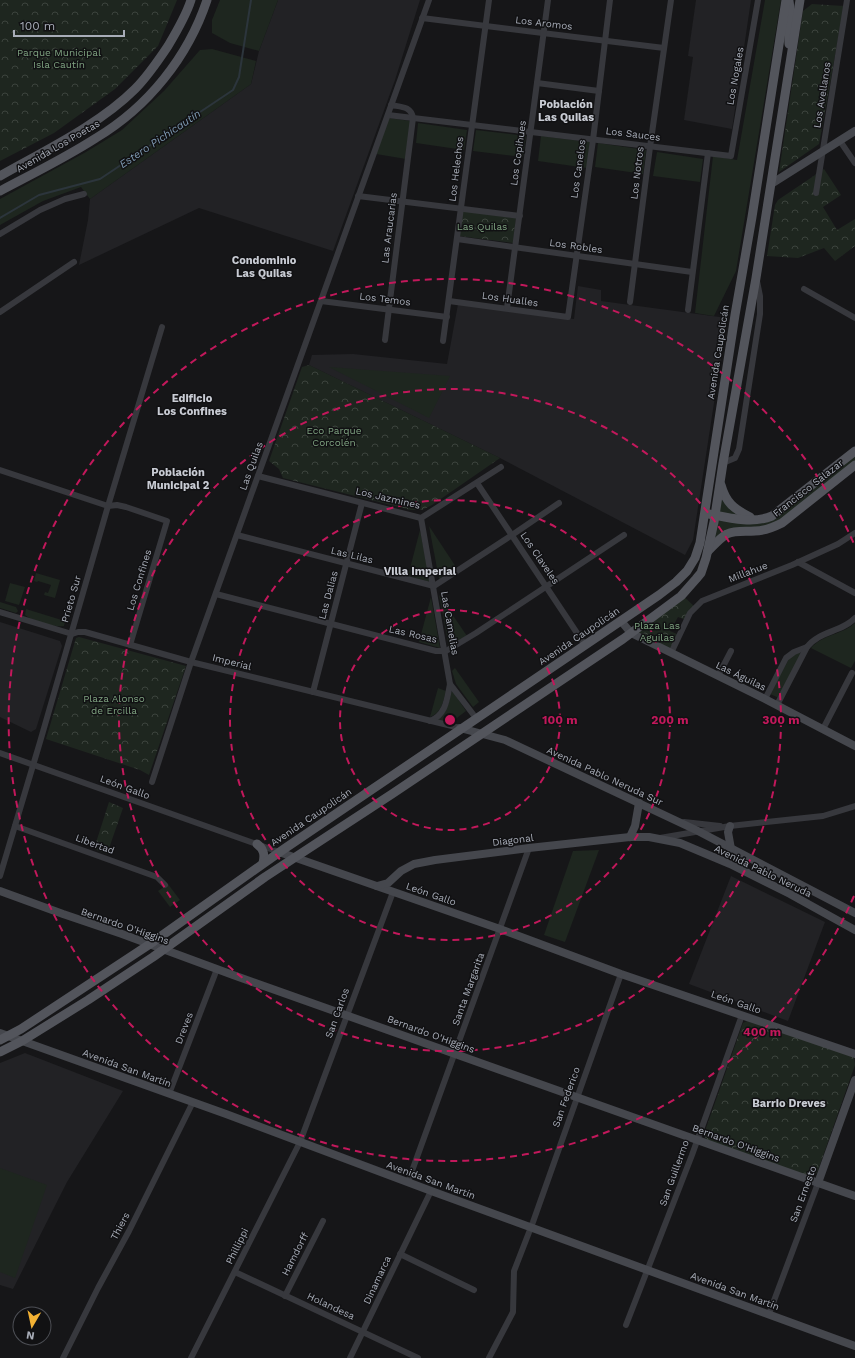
<svg xmlns="http://www.w3.org/2000/svg" width="855" height="1358" viewBox="0 0 855 1358" font-family="'Work Sans',sans-serif">
<style>
.built{fill:#222225}
.grass{fill:#1e261f}
.forest{fill:url(#forest-crowns)}
.lines{fill:none;stroke-linecap:round;stroke-linejoin:round}
.stream{stroke:#2c353c;stroke-width:2}
.street{stroke:#37383d;stroke-width:6}
.secondary{stroke:#45474d;stroke-width:8}
.primary{stroke:#53555c;stroke-width:9}
.ring{fill:none;stroke:#c2185b;stroke-width:2;stroke-dasharray:7 5}
.labels{text-anchor:middle;dominant-baseline:central;stroke-width:3;stroke-linejoin:round;paint-order:stroke}
.street-label{font-size:10px;fill:#a8adb8;stroke:#111113}
.park-label{font-size:10px;fill:#7fa381;stroke:#111113}
.neighbourhood-label{font-size:11px;font-weight:bold;fill:#c9ccd4;stroke:#111113}
.water-label{font-size:11px;font-style:italic;fill:#7f9bb3;stroke:#111113}
.centre{fill:#c2185b;stroke:#111113;stroke-width:2}
.ring-label{font-size:12px;text-anchor:middle;font-weight:bold;fill:#c2185b;stroke:#111113;stroke-width:3;stroke-linejoin:round;paint-order:stroke}
</style>
<defs>
<pattern id="forest-crowns" width="20" height="18" patternUnits="userSpaceOnUse"><rect width="20" height="18" fill="#1e261f"/><path d="M2 6a3 3 0 1 1 6 0M12 15a3 3 0 1 1 6 0" fill="none" stroke="#3c433d"/></pattern>
</defs>
<rect width="100%" height="100%" fill="#161618"/>
<g class="built">
<path d="M278,0H420L395,80L333,251L199,208L79,265L88,220L90,199L251,84L259,51Z"/>
<path d="M696,0H751L732,129L684,120L693,57L688,56Z"/>
<path d="M578,286L601,290V301L727,318L693,540L685,555L500,458L309,365L312,355L353,354L447,364L458,304L574,319Z"/>
<path d="M0,622L60,641L62,646L36,729L31,732L0,717Z"/>
<path d="M731,876L825,922L788,1021L689,984Z"/>
<path d="M25,1053L123,1091L67,1182L13,1289L0,1285V1063Z"/>
</g>
<g class="grass">
<path d="M220,0H278L259,51L230,43L212,33V20Z"/>
<path d="M765,0H781L736,271L714,316L695,313L713,156L737,160Z"/>
<path d="M212,49L256,61L251,84L90,199L81,187L43,201L0,225V199L86,152L122,130L164,91L200,50Z"/>
<path d="M389,118L411,121L406,159L376,154Z"/>
<path d="M418,123L467,130L464,150L416,143Z"/>
<path d="M476,130L526,136L523,157L473,151Z"/>
<path d="M541,136L590,142L587,168L538,161Z"/>
<path d="M598,143L646,150L643,174L595,167Z"/>
<path d="M657,152L703,159L700,182L653,176Z"/>
<path d="M329,367L450,376L429,418Z"/>
<path d="M855,451V465L781,523L731,533L708,551L720,482L726,498L761,519Z"/>
<path d="M429,526L456,567L439,579Z"/>
<path d="M420,530L430,582L408,576Z"/>
<path d="M36,573L60,580L55,598L44,595L45,592L48,593L51,585L38,581L37,582L34,581Z"/>
<path d="M10,583L25,587L19,605L5,601Z"/>
<path d="M439,595L467,636L449,647Z"/>
<path d="M431,597L440,648L419,642Z"/>
<path d="M0,602L16,607L18,611L16,613L0,608Z"/>
<path d="M26,609L65,621L64,626C56,628 30,620 25,615Z"/>
<path d="M855,623V661L851,668L811,648C823,634 842,635 855,623Z"/>
<path d="M798,652L802,654L779,698L770,694L792,653Z"/>
<path d="M455,668L479,702L473,707L456,684L452,671Z"/>
<path d="M438,688L446,691C443,702 442,712 430,717Z"/>
<path d="M452,690L466,711L449,724L438,720C447,712 449,702 452,690Z"/>
<path d="M599,850L565,942L544,935L573,851Z"/>
<path d="M168,884L180,900L170,907L158,891Z"/>
<path d="M0,1168L47,1185L15,1278L0,1272Z"/>
</g>
<g class="forest">
<path d="M0,0H177L158,46L115,89L54,133L0,161Z"/>
<path d="M812,4L844,6L819,144L779,172L803,11Z"/>
<path d="M824,169L841,195L823,207L837,230L855,219V246L835,261L824,248L798,258L767,256L775,205L778,200Z"/>
<path d="M463,211L516,218L513,243L459,236Z"/>
<path d="M309,365L500,458L432,505L422,510H411L283,478L279,469L269,461L302,367Z"/>
<path d="M682,595L695,607L686,620L678,617L670,631L679,635L671,653L631,633Z"/>
<path d="M79,637L186,666L149,775L140,770L46,739L76,638Z"/>
<path d="M109,802L123,808L107,854L94,849Z"/>
<path d="M747,1021L854,1057L855,1065L817,1173L810,1177L706,1140L704,1134L743,1023Z"/>
</g>
<g class="lines">
<path class="stream" d="M0,218L39,195L100,179L233,90L239,77L251,0"/>
<g class="street">
<path d="M422,18L664,48"/>
<path d="M537,83L599,91"/>
<path d="M388,115L731,156L758,0"/>
<path d="M840,141L855,163"/>
<path d="M816,193L847,0"/>
<path d="M358,196L520,216"/>
<path d="M0,234L40,210L65,199L84,194"/>
<path d="M457,239L692,272"/>
<path d="M804,289L855,318"/>
<path d="M321,301L447,317"/>
<path d="M449,301L568,317L593,140L610,0"/>
<path d="M630,302L650,147L671,0"/>
<path d="M507,308L548,0"/>
<path d="M688,310L708,153"/>
<path d="M0,312L74,262"/>
<path d="M385,340L413,118C411,106 401,107 391,105"/>
<path d="M443,341L489,0"/>
<path d="M723,463L735,458L739,449L760,314V296L757,281"/>
<path d="M0,470L108,506L117,505L126,507L167,521L130,645"/>
<path d="M258,476L421,518L501,467"/>
<path d="M477,483L585,645"/>
<path d="M421,518L450,684C447,699 446,715 430,721"/>
<path d="M237,535L434,586L512,535L559,503"/>
<path d="M798,562L855,593"/>
<path d="M216,594L436,651H446L476,633L624,535"/>
<path d="M0,612L72,634L78,632H85L191,662L460,728"/>
<path d="M671,653L690,613L702,601L792,565L838,544L855,533"/>
<path d="M718,676L731,651"/>
<path d="M450,684L476,718"/>
<path d="M313,692L362,503"/>
<path d="M765,699L786,658L794,652L807,647"/>
<path d="M777,705L807,647C819,631 842,632 855,618"/>
<path d="M823,729L852,673"/>
<path d="M0,753L279,852"/>
<path d="M152,782L191,662L429,0"/>
<path d="M684,822L720,826"/>
<path d="M15,826L157,877L165,885"/>
<path d="M660,838L730,826L823,816L855,806"/>
<path d="M0,876L40,742L108,506L162,327"/>
<path d="M169,1094L217,969"/>
<path d="M408,1182L529,848"/>
<path d="M400,1254L474,1290"/>
<path d="M235,1272L418,1358"/>
<path d="M285,1296L323,1221"/>
<path d="M769,1314L818,1183"/>
<path d="M626,1325L692,1155L742,1015"/>
<path d="M63,1358L98,1288L129,1231L193,1102"/>
<path d="M191,1358L300,1142L393,892"/>
<path d="M350,1358L431,1191"/>
<path d="M489,1358L513,1312L514,1271L533,1222L621,974"/>
</g>
<g class="secondary">
<path d="M771,184L855,131"/>
<path d="M621,621L631,633L765,699L855,746"/>
<path d="M460,728L505,740L698,831L855,913"/>
<path d="M730,826L728,832L731,849"/>
<path d="M630,837L635,826L639,803"/>
<path d="M279,852L500,929L621,974L855,1054"/>
<path d="M377,886L388,883L401,871L414,864L435,860L529,848L630,837H649L680,843L730,864L790,894L855,930"/>
<path d="M0,891L63,914L122,934L233,975L855,1196"/>
<path d="M0,1033L226,1114L434,1192L855,1346"/>
<path d="M818,1183L855,1080"/>
</g>
<g class="primary">
<path d="M789,1C792,15 788,30 789,44"/>
<path d="M0,176C44,151 99,125 135,89C148,76 158,61 168,46C177,31 186,16 191,0"/>
<path d="M0,191C32,174 65,158 96,138C148,107 188,57 207,0"/>
<path d="M721,485C726,503 734,509 750,517"/>
<path d="M709,514C729,518 753,524 772,516L855,451"/>
<path d="M708,551C714,545 720,538 727,534C736,530 746,532 755,531C765,531 774,527 782,523L855,465"/>
<path d="M257,844C264,849 265,855 263,863"/>
<path d="M0,1040L21,1029L150,944L284,849L659,595L676,582L687,571L695,558L700,543L735,315L752,217L786,0"/>
<path d="M0,1052L22,1041L88,1000L153,957L265,877L392,794L623,639L681,596L696,579L701,573L706,558L714,522L723,463L756,278L800,0"/>
</g>
</g>
<g class="ring">
<circle cx="450" cy="720" r="110"/>
<circle cx="450" cy="720" r="220"/>
<circle cx="450" cy="720" r="331"/>
<path d="M854 896A441 441 0 1 1 854 544"/>
</g>
<g class="labels">
<g class="street-label">
<text transform="translate(544 23) rotate(7)">Los Aromos</text>
<text transform="translate(735 76) rotate(-80)">Los Nogales</text>
<text transform="translate(822 95) rotate(-81)">Los Avellanos</text>
<text transform="translate(633 134) rotate(7)">Los Sauces</text>
<text transform="translate(58 146) rotate(-30)">Avenida Los Poetas</text>
<text transform="translate(518 153) rotate(-82)">Los Copihues</text>
<text transform="translate(456 169) rotate(-83)">Los Helechos</text>
<text transform="translate(578 169) rotate(-82)">Los Canelos</text>
<text transform="translate(637 173) rotate(-83)">Los Notros</text>
<text transform="translate(389 228) rotate(-83)">Las Araucarias</text>
<text transform="translate(576 246) rotate(8)">Los Robles</text>
<text transform="translate(385 299) rotate(7)">Los Temos</text>
<text transform="translate(510 299) rotate(8)">Los Hualles</text>
<text transform="translate(718 352) rotate(-81)">Avenida Caupolicán</text>
<text transform="translate(251 466) rotate(-70)">Las Quilas</text>
<text transform="translate(808 488) rotate(-38)">Francisco Salazar</text>
<text transform="translate(388 498) rotate(13)">Los Jazmines</text>
<text transform="translate(352 555) rotate(14)">Las Lilas</text>
<text transform="translate(540 558) rotate(56)">Los Claveles</text>
<text transform="translate(748 572) rotate(-21)">Millahue</text>
<text transform="translate(139 580) rotate(-73)">Los Confines</text>
<text transform="translate(328 595) rotate(-75)">Las Dalias</text>
<text transform="translate(71 599) rotate(-74)">Prieto Sur</text>
<text transform="translate(450 623) rotate(80)">Las Camelias</text>
<text transform="translate(413 634) rotate(13)">Las Rosas</text>
<text transform="translate(579 636) rotate(-34)">Avenida Caupolicán</text>
<text transform="translate(232 662) rotate(14)">Imperial</text>
<text transform="translate(741 676) rotate(26)">Las Águilas</text>
<text transform="translate(605 776) rotate(25)">Avenida Pablo Neruda Sur</text>
<text transform="translate(125 787) rotate(20)">León Gallo</text>
<text transform="translate(311 817) rotate(-34)">Avenida Caupolicán</text>
<text transform="translate(513 840) rotate(-7)">Diagonal</text>
<text transform="translate(95 844) rotate(20)">Libertad</text>
<text transform="translate(763 871) rotate(26)">Avenida Pablo Neruda</text>
<text transform="translate(431 894) rotate(19)">León Gallo</text>
<text transform="translate(125 926) rotate(19)">Bernardo O'Higgins</text>
<text transform="translate(468 989) rotate(-70)">Santa Margarita</text>
<text transform="translate(736 1002) rotate(19)">León Gallo</text>
<text transform="translate(337 1013) rotate(-70)">San Carlos</text>
<text transform="translate(184 1028) rotate(-69)">Dreves</text>
<text transform="translate(431 1034) rotate(20)">Bernardo O'Higgins</text>
<text transform="translate(127 1068) rotate(20)">Avenida San Martín</text>
<text transform="translate(566 1097) rotate(-70)">San Federico</text>
<text transform="translate(736 1143) rotate(20)">Bernardo O'Higgins</text>
<text transform="translate(674 1173) rotate(-70)">San Guillermo</text>
<text transform="translate(431 1180) rotate(20)">Avenida San Martín</text>
<text transform="translate(803 1194) rotate(-70)">San Ernesto</text>
<text transform="translate(120 1226) rotate(-62)">Thiers</text>
<text transform="translate(237 1246) rotate(-64)">Phillippi</text>
<text transform="translate(295 1254) rotate(-63)">Hamdorff</text>
<text transform="translate(377 1280) rotate(-65)">Dinamarca</text>
<text transform="translate(735 1291) rotate(20)">Avenida San Martín</text>
<text transform="translate(331 1306) rotate(25)">Holandesa</text>
</g>
<g class="park-label">
<text x="59" y="52">Parque Municipal<tspan x="59" dy="12">Isla Cautín</tspan></text>
<text x="482" y="226">Las Quilas</text>
<text x="334" y="430">Eco Parque<tspan x="334" dy="12">Corcolén</tspan></text>
<text x="657" y="625">Plaza Las<tspan x="657" dy="12">Aguilas</tspan></text>
<text x="114" y="698">Plaza Alonso<tspan x="114" dy="12">de Ercilla</tspan></text>
</g>
<g class="neighbourhood-label">
<text x="566" y="104">Población<tspan x="566" dy="13">Las Quilas</tspan></text>
<text x="264" y="260">Condominio<tspan x="264" dy="13">Las Quilas</tspan></text>
<text x="192" y="398">Edificio<tspan x="192" dy="13">Los Confines</tspan></text>
<text x="178" y="472">Población<tspan x="178" dy="13">Municipal 2</tspan></text>
<text x="420" y="571">Villa Imperial</text>
<text x="789" y="1103">Barrio Dreves</text>
</g>
<g class="water-label">
<text transform="translate(160 139) rotate(-34)">Estero Pichicautín</text>
</g>
</g>
<circle cx="450" cy="720" r="6" class="centre"/>
<g class="ring-label">
<text x="560" y="724">100 m</text>
<text x="670" y="724">200 m</text>
<text x="781" y="724">300 m</text>
<text x="762" y="1036">400 m</text>
</g>
<g transform="translate(32 1326) rotate(189)"><circle r="19" fill="#111113" stroke="#4d4f55"/>
<path d="M0-3L7 15L0 10L-7 15Z" fill="#f2b134"/>
<text y="-6" font-size="11" font-weight="bold" text-anchor="middle" fill="#a8adb8">N</text>
</g>
<path d="M14 30v6h110v-6" fill="none" stroke="#a8adb8" stroke-width="2"/>
<text x="20" y="30" font-size="12" fill="#a8adb8" stroke="#111113" stroke-width="3" paint-order="stroke">100 m</text>
</svg>
